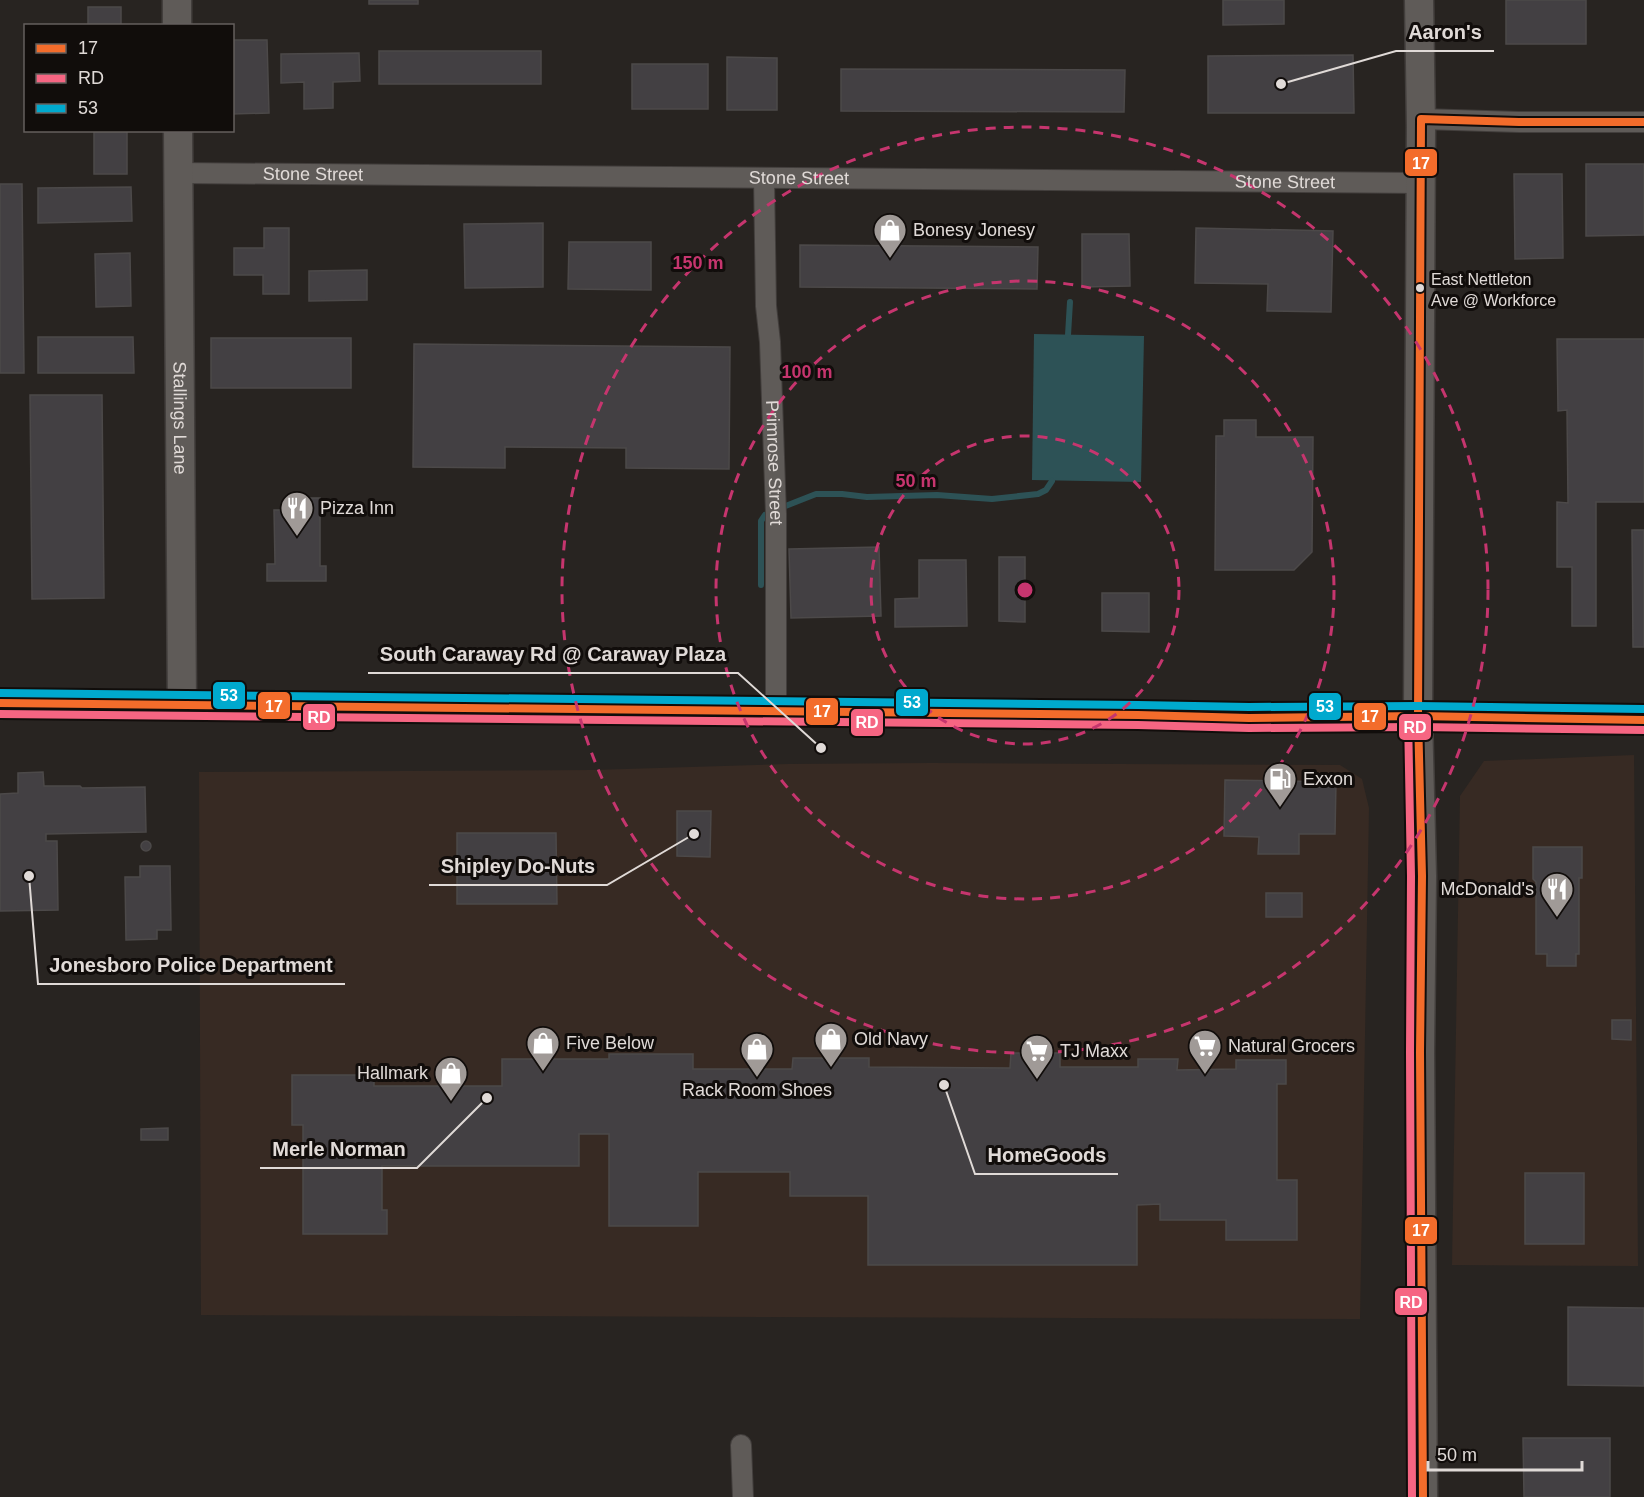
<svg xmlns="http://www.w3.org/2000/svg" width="1644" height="1497" viewBox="0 0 1644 1497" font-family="Helvetica,sans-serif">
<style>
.built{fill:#372a23}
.water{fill:#2d5256}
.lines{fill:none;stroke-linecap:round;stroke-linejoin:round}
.stream{stroke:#2d5256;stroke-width:6}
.building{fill:#434043;stroke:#4c4949;stroke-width:1.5}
.street-casing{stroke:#423e3c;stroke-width:22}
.secondary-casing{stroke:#423e3c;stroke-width:31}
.street{stroke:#5f5b58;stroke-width:20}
.secondary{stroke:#5f5b58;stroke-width:28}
.bus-1-casing{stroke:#110d0b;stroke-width:12}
.bus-2-casing{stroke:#110d0b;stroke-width:12}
.bus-3-casing{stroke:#110d0b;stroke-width:12}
.bus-1{stroke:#f36c2b;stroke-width:8}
.bus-2{stroke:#f66582;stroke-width:8}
.bus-3{stroke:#00a9ce;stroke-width:8}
.ring{fill:none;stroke:#c6356e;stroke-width:3;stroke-dasharray:10 8}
.bus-dot{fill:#e0dad7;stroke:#110d0b;stroke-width:2}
.labels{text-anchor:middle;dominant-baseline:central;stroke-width:6;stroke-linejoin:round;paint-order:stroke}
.bus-label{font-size:16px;fill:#e0dad7;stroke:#110d0b;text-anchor:start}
.street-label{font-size:18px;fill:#e0dad7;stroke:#110d0b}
.poi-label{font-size:18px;fill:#e0dad7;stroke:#110d0b;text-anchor:start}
.centre{fill:#c6356e;stroke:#110d0b;stroke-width:3}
.ring-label{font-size:18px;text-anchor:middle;font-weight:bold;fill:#c6356e;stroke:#110d0b;stroke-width:6;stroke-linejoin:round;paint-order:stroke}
.leader{fill:none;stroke:#e0dad7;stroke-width:2}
.callout-dot{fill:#e0dad7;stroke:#110d0b;stroke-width:2}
.callout-label{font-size:20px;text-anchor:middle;font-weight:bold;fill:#e0dad7;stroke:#110d0b;stroke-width:6;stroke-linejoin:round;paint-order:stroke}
.line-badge{stroke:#110d0b;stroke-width:2}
.badge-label{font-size:16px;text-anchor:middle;font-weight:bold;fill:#fff}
</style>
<rect width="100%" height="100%" fill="#282421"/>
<g class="built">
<path d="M1634,755L1638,1266L1452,1265L1460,796L1484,761Z"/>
<path d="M932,763L1340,765L1362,779L1369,808L1360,1319L201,1315L199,772L593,770L789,764Z"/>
</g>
<path class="water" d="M1034,334L1144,336L1141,482L1032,480Z"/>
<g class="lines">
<g class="stream">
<path d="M1068,335L1070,302"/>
<path d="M783,507L816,494H842L867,497L937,495L992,499L1038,494L1046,490L1052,481"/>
<path d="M761,585V521L765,515"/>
</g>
</g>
<g class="building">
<rect x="369" y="0" width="49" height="4"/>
<path d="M1223,0H1284V24L1223,25Z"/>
<rect x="1506" y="0" width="80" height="44"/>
<rect x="88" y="7" width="33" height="19"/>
<path d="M232,40H267L269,113L232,114Z"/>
<rect x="379" y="51" width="162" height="33"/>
<path d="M359,53L360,81L333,82V108L304,109V82L281,83V54Z"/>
<path d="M1353,55L1354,113H1208V56Z"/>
<path d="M727,57L777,58V110H727Z"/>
<rect x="632" y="64" width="76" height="45"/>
<path d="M841,69L1125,70L1124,112L841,111Z"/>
<rect x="94" y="130" width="33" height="44"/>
<path d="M1586,164H1644V235L1586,236Z"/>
<path d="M1514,174H1562L1563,258L1515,259Z"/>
<path d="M0,184H22L24,373H0Z"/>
<path d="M131,187L132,221L38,223V188Z"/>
<path d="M543,223V287L465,288L464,224Z"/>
<path d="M264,228H289V294H263V275H234V248H264Z"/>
<path d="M1196,228L1333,231L1331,312L1267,311L1268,284L1195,283Z"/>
<path d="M1082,234H1129L1130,286L1082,287Z"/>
<path d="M569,242H651V290L568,289Z"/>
<path d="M800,245L1038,247L1037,289L800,287Z"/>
<path d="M130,253L131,306L96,307L95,254Z"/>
<path d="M367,270V300L309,301V271Z"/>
<path d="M38,337H133L134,373H38Z"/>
<rect x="211" y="338" width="140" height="50"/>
<path d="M1557,339H1644V502H1596V626H1572V567H1557V502L1568,503L1567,410L1558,411Z"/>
<path d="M414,344L730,347L729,469L626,468V448L505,447V468L413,467Z"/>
<path d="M30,395H102L104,598L32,599Z"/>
<path d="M1224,420H1256V437H1313L1312,552L1294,570H1215L1216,436H1224Z"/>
<path d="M289,498H320V566H326V581H267V564H275L274,510H289Z"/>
<path d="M1632,530H1644V647H1633Z"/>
<path d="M879,547L881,616L791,618L789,549Z"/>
<path d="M999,557H1025V622L999,621Z"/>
<path d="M919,560H966L967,626L895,627V599L919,598Z"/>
<path d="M1102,593H1149V632L1102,631Z"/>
<path d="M43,772L44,786H80L82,788L145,787L146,832L46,834V841H57L58,910L0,911V794L18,793V773Z"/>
<path d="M1225,780L1336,782L1335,834H1299V854H1258L1259,837L1224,836Z"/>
<path d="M677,811H711L710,857L677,856Z"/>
<path d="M457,833H556L557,904H457Z"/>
<circle cx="146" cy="846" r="5"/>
<path d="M1533,847H1582V878H1579V954H1576V966H1547V954H1536V882L1533,879Z"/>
<path d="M140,866H170L171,930H157V939L126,940L125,877H140Z"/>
<rect x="1266" y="893" width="36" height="24"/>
<path d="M1612,1020H1631V1040L1612,1039Z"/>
<path d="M1011,1053H1060V1067H1138V1059H1178L1177,1070L1236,1069V1060H1286V1084H1277V1180H1297V1240H1226V1220H1160V1204L1137,1205V1265H868V1196H790V1172H698V1226H609V1134H579V1166H382V1210H387V1234H303V1125H292V1075H374V1086H502V1059H609V1054H693V1069H792L793,1058H869V1067L1010,1068Z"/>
<path d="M168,1128V1140H141V1129Z"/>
<rect x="1525" y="1173" width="59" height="71"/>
<path d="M1568,1307L1644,1308V1386L1568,1385Z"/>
<path d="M1523,1438H1610V1497H1524Z"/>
</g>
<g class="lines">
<defs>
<g id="street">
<path d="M1421,119L1519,122H1644"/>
<path id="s1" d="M178,173L1420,183"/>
<path id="s2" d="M764,178L766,306L770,342L776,514V712"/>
<path d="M741,1445L743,1497"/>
</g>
<g id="secondary">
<path d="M177,0V26"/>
<path d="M1419,0L1421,126L1418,716L1422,876L1420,1052L1423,1497"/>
<path id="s3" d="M178,130L182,705"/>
<path d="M0,703L1138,715L1249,718L1418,716L1644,720"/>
</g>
</defs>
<use href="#street" class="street-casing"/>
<use href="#secondary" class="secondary-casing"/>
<use href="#street" class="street"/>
<use href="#secondary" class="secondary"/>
<defs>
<g id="bus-1">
<path d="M0,703L1138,715L1249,718L1418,716L1644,720"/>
<path d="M1423,1497L1420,1052L1422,876L1418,716L1421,119L1519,122H1644"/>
</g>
<g id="bus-2">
<path d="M0,714L1138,725L1249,728L1418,727L1644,730"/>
<path d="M1408,716L1411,876L1410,1052L1412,1497"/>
</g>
<path id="bus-3" d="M0,693L1138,705L1249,707L1418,706L1644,709"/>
</defs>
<use href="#bus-1" class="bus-1-casing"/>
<use href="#bus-2" class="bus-2-casing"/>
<use href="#bus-3" class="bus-3-casing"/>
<use href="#bus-1" class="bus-1"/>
<use href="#bus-2" class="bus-2"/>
<use href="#bus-3" class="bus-3"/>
</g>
<g class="ring">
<circle cx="1025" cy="590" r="154"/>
<circle cx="1025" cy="590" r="309"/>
<circle cx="1025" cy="590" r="463"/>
</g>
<defs>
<symbol id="shop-pin" viewBox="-11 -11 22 30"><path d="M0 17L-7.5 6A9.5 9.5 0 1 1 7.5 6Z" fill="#a09a97" stroke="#110d0b"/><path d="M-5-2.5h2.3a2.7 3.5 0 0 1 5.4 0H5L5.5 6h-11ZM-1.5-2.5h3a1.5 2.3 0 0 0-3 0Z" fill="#fff"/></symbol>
<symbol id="restaurant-pin" viewBox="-11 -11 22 30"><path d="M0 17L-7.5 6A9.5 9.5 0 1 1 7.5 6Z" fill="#a09a97" stroke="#110d0b"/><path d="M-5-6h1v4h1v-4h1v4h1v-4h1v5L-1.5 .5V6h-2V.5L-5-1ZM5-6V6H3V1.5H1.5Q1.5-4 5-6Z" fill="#fff"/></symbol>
<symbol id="fuel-pin" viewBox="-11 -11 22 30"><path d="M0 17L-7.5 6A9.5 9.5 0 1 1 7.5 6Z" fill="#a09a97" stroke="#110d0b"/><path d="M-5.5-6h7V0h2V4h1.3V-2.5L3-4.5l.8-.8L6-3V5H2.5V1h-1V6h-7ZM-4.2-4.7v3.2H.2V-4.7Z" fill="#fff"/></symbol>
<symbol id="supermarket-pin" viewBox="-11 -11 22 30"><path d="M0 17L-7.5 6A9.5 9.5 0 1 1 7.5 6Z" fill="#a09a97" stroke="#110d0b"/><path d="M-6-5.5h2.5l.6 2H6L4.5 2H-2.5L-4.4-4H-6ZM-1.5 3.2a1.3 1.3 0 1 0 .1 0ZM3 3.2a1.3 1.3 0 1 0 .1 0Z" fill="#fff"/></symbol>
</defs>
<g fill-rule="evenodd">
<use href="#shop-pin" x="871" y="211" width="38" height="52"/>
<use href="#restaurant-pin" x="278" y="489" width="38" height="52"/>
<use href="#fuel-pin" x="1261" y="760" width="38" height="52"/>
<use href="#restaurant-pin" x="1538" y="870" width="38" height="52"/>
<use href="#shop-pin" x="812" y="1020" width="38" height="52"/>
<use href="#shop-pin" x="524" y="1024" width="38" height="52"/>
<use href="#supermarket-pin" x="1186" y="1027" width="38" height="52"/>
<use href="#shop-pin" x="738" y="1030" width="38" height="52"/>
<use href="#supermarket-pin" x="1018" y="1032" width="38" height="52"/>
<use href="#shop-pin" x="432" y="1054" width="38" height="52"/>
</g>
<circle class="bus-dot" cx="1420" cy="288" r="5"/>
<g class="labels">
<g class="bus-label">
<text x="1431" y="279">East Nettleton<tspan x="1431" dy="21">Ave @ Workforce</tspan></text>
</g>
<g class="street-label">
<text stroke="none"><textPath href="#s1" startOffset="135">Stone Street</textPath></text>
<text stroke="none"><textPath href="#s1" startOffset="621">Stone Street</textPath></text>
<text stroke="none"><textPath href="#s1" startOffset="1107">Stone Street</textPath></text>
<text stroke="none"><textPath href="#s3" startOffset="288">Stallings Lane</textPath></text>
<text stroke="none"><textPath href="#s2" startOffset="285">Primrose Street</textPath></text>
</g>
<g class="poi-label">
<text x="913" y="230">Bonesy Jonesy</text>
<text x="320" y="508">Pizza Inn</text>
<text x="1303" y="779">Exxon</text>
<text x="1534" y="889" text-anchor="end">McDonald's</text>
<text x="854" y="1039">Old Navy</text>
<text x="566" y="1043">Five Below</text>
<text x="1228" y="1046">Natural Grocers</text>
<text x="1060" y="1051">TJ Maxx</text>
<text x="428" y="1073" text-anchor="end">Hallmark</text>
<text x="757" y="1090" text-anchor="middle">Rack Room Shoes</text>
</g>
</g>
<circle cx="1025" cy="590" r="9" class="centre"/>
<g class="ring-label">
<text x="698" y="269">150 m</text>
<text x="807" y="378">100 m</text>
<text x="916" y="487">50 m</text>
</g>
<path class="leader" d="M1281 84L1396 51H1494M821 748L738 673H368M694 834L607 885H429M29 876L38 984H345M487 1098L417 1168H260M944 1085L975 1174H1118"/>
<g class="callout-dot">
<circle cx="1281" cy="84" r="6"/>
<circle cx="821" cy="748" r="6"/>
<circle cx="694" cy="834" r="6"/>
<circle cx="29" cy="876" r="6"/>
<circle cx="487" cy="1098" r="6"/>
<circle cx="944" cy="1085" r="6"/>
</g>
<g class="callout-label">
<text x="1445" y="39">Aaron's</text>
<text x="553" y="661">South Caraway Rd @ Caraway Plaza</text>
<text x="518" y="873">Shipley Do-Nuts</text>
<text x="191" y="972">Jonesboro Police Department</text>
<text x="339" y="1156">Merle Norman</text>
<text x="1047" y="1162">HomeGoods</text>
</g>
<g class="line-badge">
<rect x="1404" y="148" width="34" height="29" rx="6" fill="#f36c2b"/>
<rect x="212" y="681" width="34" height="29" rx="6" fill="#00a9ce"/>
<rect x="895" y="688" width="34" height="29" rx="6" fill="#00a9ce"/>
<rect x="257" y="691" width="34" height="29" rx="6" fill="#f36c2b"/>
<rect x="1308" y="692" width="34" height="29" rx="6" fill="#00a9ce"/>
<rect x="805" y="697" width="34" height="29" rx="6" fill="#f36c2b"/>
<rect x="1353" y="702" width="34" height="29" rx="6" fill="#f36c2b"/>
<rect x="302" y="703" width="34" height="28" rx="6" fill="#f66582"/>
<rect x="850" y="708" width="34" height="29" rx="6" fill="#f66582"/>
<rect x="1398" y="713" width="34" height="28" rx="6" fill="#f66582"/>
<rect x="1404" y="1216" width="34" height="29" rx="6" fill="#f36c2b"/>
<rect x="1394" y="1287" width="34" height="29" rx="6" fill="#f66582"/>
</g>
<g class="badge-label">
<text x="1421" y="169">17</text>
<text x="229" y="701">53</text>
<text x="912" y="708">53</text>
<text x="274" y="712">17</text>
<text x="1325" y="712">53</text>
<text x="822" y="717">17</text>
<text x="1370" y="722">17</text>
<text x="319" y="723">RD</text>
<text x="867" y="728">RD</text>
<text x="1415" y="733">RD</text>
<text x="1421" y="1236">17</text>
<text x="1411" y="1308">RD</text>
</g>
<rect x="24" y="24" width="210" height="108" fill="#110d0b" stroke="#645f5d" stroke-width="1.5"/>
<rect x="36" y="44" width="30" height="9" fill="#f36c2b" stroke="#645f5d" stroke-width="1.5"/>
<text x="78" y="54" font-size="18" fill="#e0dad7">17</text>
<rect x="36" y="74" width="30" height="9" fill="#f66582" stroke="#645f5d" stroke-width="1.5"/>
<text x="78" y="84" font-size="18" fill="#e0dad7">RD</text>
<rect x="36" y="104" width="30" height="9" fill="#00a9ce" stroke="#645f5d" stroke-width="1.5"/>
<text x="78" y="114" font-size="18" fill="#e0dad7">53</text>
<path d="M1428 1461v9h154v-9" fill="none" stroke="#e0dad7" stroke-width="3"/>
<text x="1437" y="1461" font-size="18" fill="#e0dad7" stroke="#110d0b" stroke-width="4.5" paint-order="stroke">50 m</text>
</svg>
